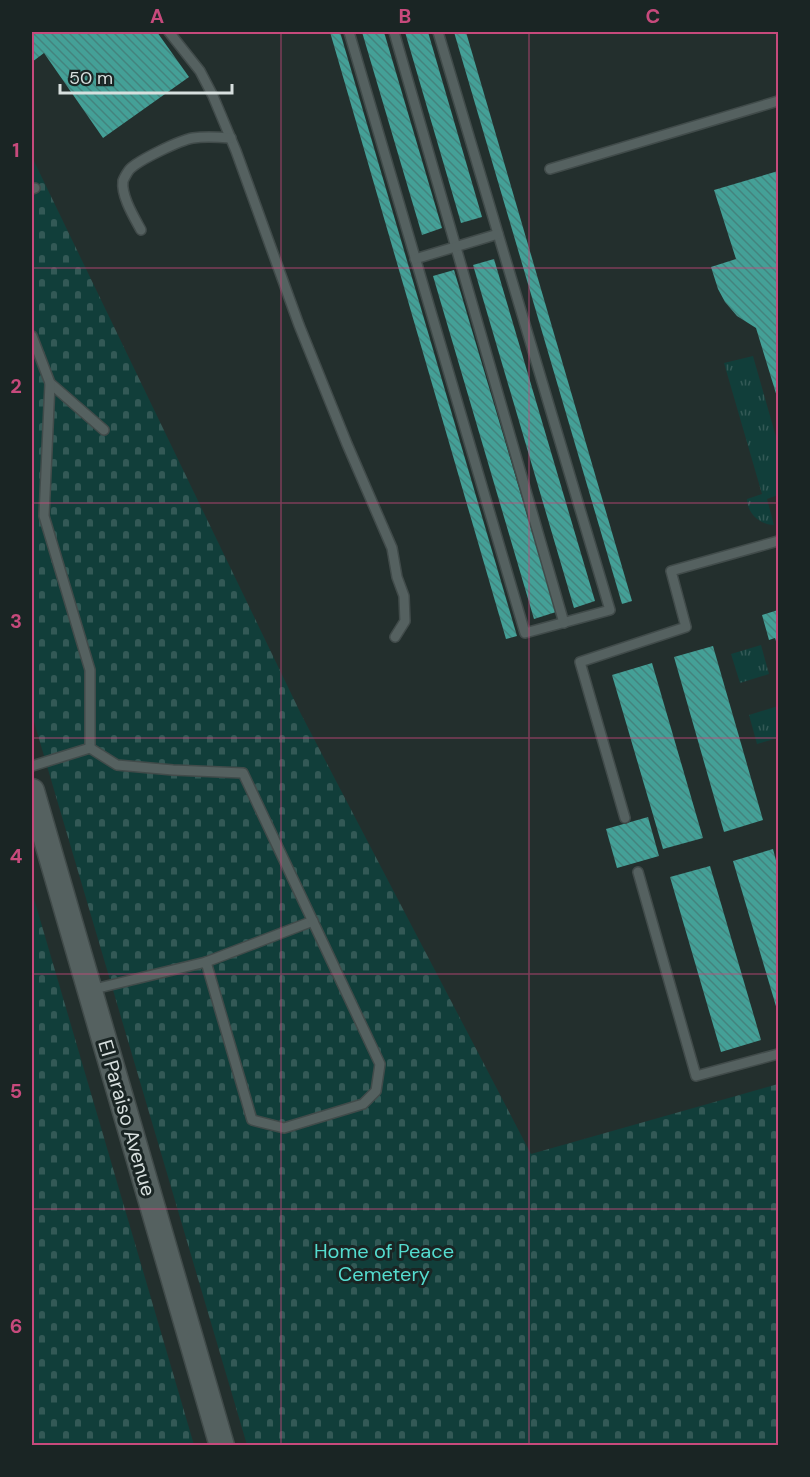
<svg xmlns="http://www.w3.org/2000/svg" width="810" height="1477" viewBox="0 0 810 1477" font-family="'DM Sans',sans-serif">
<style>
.grass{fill:url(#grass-tufts)}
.cemetery{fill:url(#cemetery-stones)}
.building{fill:url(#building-back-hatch)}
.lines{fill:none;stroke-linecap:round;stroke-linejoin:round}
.service-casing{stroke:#414b4a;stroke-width:12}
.tertiary-casing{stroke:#414b4a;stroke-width:27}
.service{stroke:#556160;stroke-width:9}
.tertiary{stroke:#556160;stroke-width:24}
.grid{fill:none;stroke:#c74a7c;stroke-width:1.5;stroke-opacity:0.55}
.labels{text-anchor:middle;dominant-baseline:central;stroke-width:6;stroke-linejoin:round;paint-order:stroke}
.street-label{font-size:20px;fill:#d7dfde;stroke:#1a2524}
.park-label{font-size:20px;fill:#54dccf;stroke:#1a2524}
.neatline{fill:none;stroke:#c74a7c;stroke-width:2}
.grid-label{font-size:20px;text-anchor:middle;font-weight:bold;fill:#c74a7c}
</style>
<defs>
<pattern id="grass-tufts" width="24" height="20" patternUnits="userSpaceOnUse" patternTransform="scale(1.5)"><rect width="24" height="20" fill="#113e3a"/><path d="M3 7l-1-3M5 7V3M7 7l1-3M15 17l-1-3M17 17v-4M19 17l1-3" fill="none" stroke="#335956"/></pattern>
<pattern id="cemetery-stones" width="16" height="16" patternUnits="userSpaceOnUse" patternTransform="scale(1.5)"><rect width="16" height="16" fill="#113e3a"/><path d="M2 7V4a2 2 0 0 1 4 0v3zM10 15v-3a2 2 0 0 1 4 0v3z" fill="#335956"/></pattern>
<pattern id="building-back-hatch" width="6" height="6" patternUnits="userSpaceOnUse" patternTransform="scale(1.5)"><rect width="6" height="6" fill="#44a097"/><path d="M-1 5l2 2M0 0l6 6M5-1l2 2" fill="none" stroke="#43847e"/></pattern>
</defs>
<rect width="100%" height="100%" fill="#232f2d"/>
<g class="grass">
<path d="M753,356L778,444V495L767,499L774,525C760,525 747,513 747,499L762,494L724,363Z"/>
<path d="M761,645L769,674L740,683L731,654Z"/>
<path d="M778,706V738L757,744L749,715Z"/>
</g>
<g class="cemetery">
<path d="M32,157L301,714L531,1154L778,1084V1442L768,1446L247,1445L32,715Z"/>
<path d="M32,892L194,1445H32Z"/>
</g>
<g class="building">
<path d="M36,32H137L139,34L142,32H157L189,77L103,138L44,53L32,62V35Z"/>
<path d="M330,32H340L517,636L506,639Z"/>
<path d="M362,32H384L442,228L422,235Z"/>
<path d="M405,32H428L482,217L461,223Z"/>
<path d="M454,32H466L632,601L622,604Z"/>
<path d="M778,171V400L756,328L737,316L725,302L718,289L711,267L736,259L714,190Z"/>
<path d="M494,259L595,601L574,608L473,265Z"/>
<path d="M454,270L556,612L534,619L433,276Z"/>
<path d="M778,610V648L775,638L769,640L762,615Z"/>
<path d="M713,646L763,820L724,832L674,657Z"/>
<path d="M652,663L703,838L663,849L612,675Z"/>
<path d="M648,817L659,856L617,868L606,829Z"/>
<path d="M773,849L778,868V1013L733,861Z"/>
<path d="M710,866L761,1040L721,1052L670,877Z"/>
</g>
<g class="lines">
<defs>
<g id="service">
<path d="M169,32L200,71L213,96L236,151L299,325L347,444L392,548L397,577L404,596L405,621L395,637"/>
<path d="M349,32L525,633L610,610L438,32"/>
<path d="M394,32L564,623"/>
<path d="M550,169L778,101"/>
<path d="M32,189L35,188"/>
<path d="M141,230C134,217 121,196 123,181C124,178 128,171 130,169C139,160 180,140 193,138C206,136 218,137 231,138"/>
<path d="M415,259L498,234"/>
<path d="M32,336L50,383L104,430"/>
<path d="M32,766L90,748V670L44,516L50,383"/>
<path d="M625,818L580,662L686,627L671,571L778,541"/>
<path d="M638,872L696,1076L778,1054"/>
<path d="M206,962L313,921"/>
<path d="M90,990L206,962L252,1120L284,1128L363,1104L376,1091L380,1064L243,773L173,770L117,765L90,748"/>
</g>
<path id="tertiary" d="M32,791L222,1446"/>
</defs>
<use href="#service" class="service-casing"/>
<use href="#tertiary" class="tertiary-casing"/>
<use href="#service" class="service"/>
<use href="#tertiary" class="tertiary"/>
</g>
<path class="grid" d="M281,32V1446M529,32V1446M32,268H778M32,503H778M32,738H778M32,974H778M32,1209H778"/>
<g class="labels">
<g class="street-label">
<text transform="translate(127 1118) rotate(74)">El Paraiso Avenue</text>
</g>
<g class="park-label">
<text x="384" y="1251">Home of Peace<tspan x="384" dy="23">Cemetery</tspan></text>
</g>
</g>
<rect width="810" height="1477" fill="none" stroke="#1a2524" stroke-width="66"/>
<path d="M60 84v9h172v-9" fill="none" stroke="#d7dfde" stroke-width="3"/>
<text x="69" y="84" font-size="18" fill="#d7dfde" stroke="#1a2524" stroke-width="4.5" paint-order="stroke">50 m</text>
<rect x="33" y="33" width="744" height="1411" class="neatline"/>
<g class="grid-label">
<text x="157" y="23">A</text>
<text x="405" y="23">B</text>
<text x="653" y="23">C</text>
<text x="16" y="157">1</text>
<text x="16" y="393">2</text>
<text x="16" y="628">3</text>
<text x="16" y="863">4</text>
<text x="16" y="1098">5</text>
<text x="16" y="1333">6</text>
</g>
</svg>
